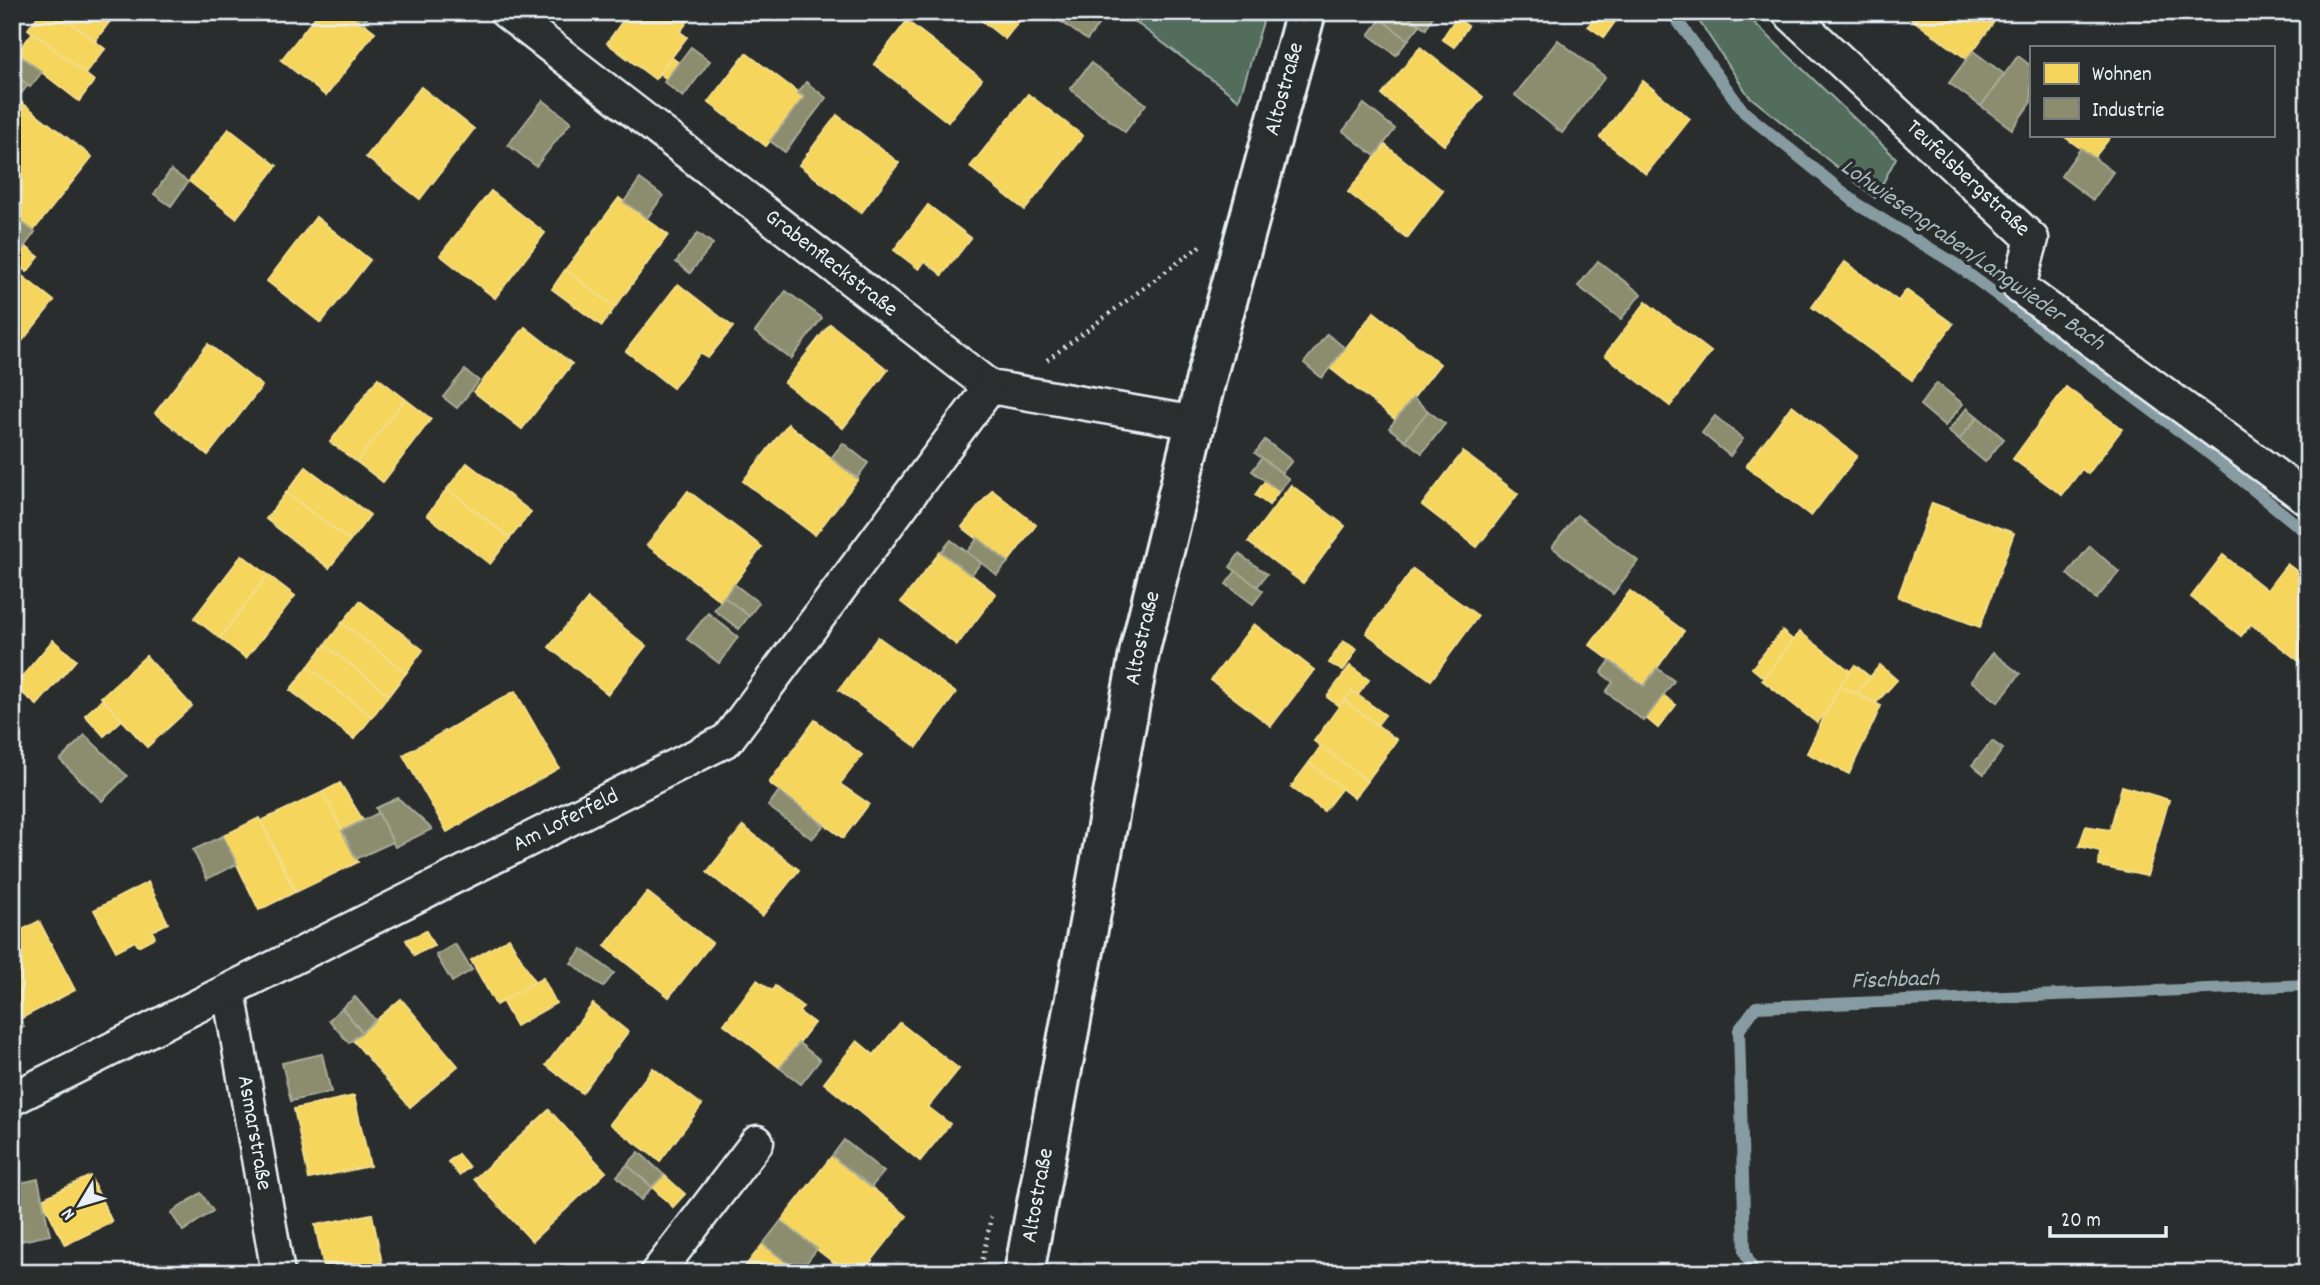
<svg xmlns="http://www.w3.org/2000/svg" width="2320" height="1285" viewBox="0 0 2320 1285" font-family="Dekko,sans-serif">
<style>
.green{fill:#536d5c;stroke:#9eafaa;stroke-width:2}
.homes{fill:#f6d55c;stroke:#f2dd8b;stroke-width:2}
.industry{fill:#8c8c6e;stroke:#a8aa97;stroke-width:2}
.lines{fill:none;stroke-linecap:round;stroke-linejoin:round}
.stream{stroke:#879ca2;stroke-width:12}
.minor-casing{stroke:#e8f1f8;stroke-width:37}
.secondary-casing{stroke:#e8f1f8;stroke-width:44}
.path{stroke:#e8f1f8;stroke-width:4.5;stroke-dasharray:2 5;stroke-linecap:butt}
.minor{stroke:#2a2d2e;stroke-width:32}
.secondary{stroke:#2a2d2e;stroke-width:38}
.labels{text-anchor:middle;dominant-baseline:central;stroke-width:7;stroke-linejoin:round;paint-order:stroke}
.street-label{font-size:23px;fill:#e8f1f8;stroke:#2a2d2e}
.water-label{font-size:24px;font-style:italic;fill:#a7b9be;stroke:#2a2d2e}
</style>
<rect width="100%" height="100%" fill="#2a2d2e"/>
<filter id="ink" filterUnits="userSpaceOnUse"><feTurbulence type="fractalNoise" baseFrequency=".0143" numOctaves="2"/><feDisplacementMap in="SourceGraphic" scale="14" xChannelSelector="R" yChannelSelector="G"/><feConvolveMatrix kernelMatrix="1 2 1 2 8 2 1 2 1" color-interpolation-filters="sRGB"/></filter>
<g filter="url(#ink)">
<g class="green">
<path d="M1122,12H1266L1239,100Z"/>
<path d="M1693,12H1743L1896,158L1875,198L1749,96Z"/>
</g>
<g class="homes">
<path d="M41,12H57L105,49L85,74L28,29Z"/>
<path d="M57,12H117L95,41Z"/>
<path d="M319,12H349L375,32L326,96L281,60Z"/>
<path d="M629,12L693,14L680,32L687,37L655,79L607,43Z"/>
<path d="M971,12H1026L1005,39Z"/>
<path d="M1599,12H1608L1617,19L1604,37L1588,26Z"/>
<path d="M1902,12H2001L1967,59Z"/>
<path d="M1456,18L1468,26L1454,47L1442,39Z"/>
<path d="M907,21L982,79L948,122L874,64Z"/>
<path d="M33,32L94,81L79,101L17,53Z"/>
<path d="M1420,47L1483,97L1444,145L1382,95Z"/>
<path d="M746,53L804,97L766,146L708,102Z"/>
<path d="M671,57L679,63L667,79L659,73Z"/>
<path d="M1643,81L1690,119L1646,174L1600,137Z"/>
<path d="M421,87L474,129L420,199L366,157Z"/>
<path d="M1028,94L1083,136L1025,210L970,167Z"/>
<path d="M21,102L92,157L33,231L12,215V113Z"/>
<path d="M837,115L899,163L861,213L799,165Z"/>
<path d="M229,129L277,166L236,218L189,181Z"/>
<path d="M2062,135H2112L2094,158Z"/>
<path d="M1385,145L1443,191L1407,238L1348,192Z"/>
<path d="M491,191L545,233L495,298L440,255Z"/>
<path d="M619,198L668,235L615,307L565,270Z"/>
<path d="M928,205L971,238L942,275L925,261L919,269L894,250Z"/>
<path d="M316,217L370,260L321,323L267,281Z"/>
<path d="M25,246L39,257L27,272L13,262Z"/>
<path d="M1845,262L1898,301L1906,290L1953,324L1912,380L1812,307Z"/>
<path d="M12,268L54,301L12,354Z"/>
<path d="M565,270L615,307L602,326L552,289Z"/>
<path d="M678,284L733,327L708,358L700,353L673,388L626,351Z"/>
<path d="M1646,302L1711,352L1670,406L1605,355Z"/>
<path d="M1374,312L1440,364L1396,420L1330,368Z"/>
<path d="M830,324L888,370L843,428L784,383Z"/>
<path d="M525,327L572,364L522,429L474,392Z"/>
<path d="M208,344L262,386L208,455L155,413Z"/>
<path d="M378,378L405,399L357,462L330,442Z"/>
<path d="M2066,387L2122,429L2088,474L2082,469L2062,495L2013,459Z"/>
<path d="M405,399L431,419L383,482L357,462Z"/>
<path d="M1792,405L1857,456L1811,516L1746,466Z"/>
<path d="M788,424L858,479L815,535L743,481Z"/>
<path d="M1463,452L1518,494L1477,547L1422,505Z"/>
<path d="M467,463L531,512L510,538L447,489Z"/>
<path d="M306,467L370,515L350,541L286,493Z"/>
<path d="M1265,481L1279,491L1269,505L1255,495Z"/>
<path d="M1291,485L1345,526L1303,583L1248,542Z"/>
<path d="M447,489L510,538L490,564L427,515Z"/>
<path d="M992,490L1036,525L1008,562L962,527Z"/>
<path d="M688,491L762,547L721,601L647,545Z"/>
<path d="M286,493L350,541L329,568L266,519Z"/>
<path d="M1932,503L2014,533L1980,627L1898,597Z"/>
<path d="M941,551L996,594L957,645L901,602Z"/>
<path d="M242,555L268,575L220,638L194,618Z"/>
<path d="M2223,555L2267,590L2287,564L2308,580V668L2251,624L2241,636L2191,597Z"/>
<path d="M1413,569L1478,616L1431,680L1366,633Z"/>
<path d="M268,575L295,596L246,658L220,638Z"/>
<path d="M1630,591L1684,631L1644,686L1590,645Z"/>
<path d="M588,599L646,646L608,694L549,647Z"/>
<path d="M360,601L423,650L406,673L342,623Z"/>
<path d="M342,623L406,673L389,695L325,645Z"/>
<path d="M1254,624L1314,670L1271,726L1211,680Z"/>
<path d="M1782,631L1794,641L1764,678L1752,668Z"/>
<path d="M1800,632L1850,671L1826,713L1817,723L1762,680Z"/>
<path d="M878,637L956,693L917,747L839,690Z"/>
<path d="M53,640L76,660L37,705L14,686Z"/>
<path d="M1343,641L1357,649L1343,671L1329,663Z"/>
<path d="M325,645L389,695L372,717L308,667Z"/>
<path d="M146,656L192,706L147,747L101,697Z"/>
<path d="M1855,665L1870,677L1856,694L1839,686Z"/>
<path d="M1880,665L1897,680L1876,703L1856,694Z"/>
<path d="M1350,666L1369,680L1358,695L1352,691L1340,707L1327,697Z"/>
<path d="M308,667L372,717L354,739L290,690Z"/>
<path d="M1839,686L1881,706L1849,774L1807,753Z"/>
<path d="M515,691L559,768L447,832L403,755Z"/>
<path d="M1352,691L1385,715L1377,725L1344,700Z"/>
<path d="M1663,695L1676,705L1658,728L1646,718Z"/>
<path d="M103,699L122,720L104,736L85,715Z"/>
<path d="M1344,700L1397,740L1367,781L1314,741Z"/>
<path d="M815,720L862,755L840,784L869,804L843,838L769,783Z"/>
<path d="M1321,746L1367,781L1354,798L1309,763Z"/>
<path d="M1309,763L1342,788L1324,811L1291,787Z"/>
<path d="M340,783L363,820L342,831L323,792Z"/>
<path d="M2122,786L2169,800L2147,876L2099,866L2100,851L2079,846L2086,826L2110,830Z"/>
<path d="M323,792L358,862L296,892L261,821Z"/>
<path d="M259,818L295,892L259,910L223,836Z"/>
<path d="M743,826L799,870L762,916L707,872Z"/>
<path d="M148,882L168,923L152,931L155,937L138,946L135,941L116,951L94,910Z"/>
<path d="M647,892L712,943L669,997L605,946Z"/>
<path d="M39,921L75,990L14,1022L12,935Z"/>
<path d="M426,931L434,946L414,955L406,940Z"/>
<path d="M509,938L535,983L496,1005L471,960Z"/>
<path d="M543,978L556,1003L516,1026L502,1001Z"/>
<path d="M757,980L772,991L775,986L803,1007L799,1012L814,1023L780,1068L724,1024Z"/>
<path d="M401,999L458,1066L410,1107L353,1040Z"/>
<path d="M593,1004L628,1032L582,1093L546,1065Z"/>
<path d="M900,1023L959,1069L928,1107L950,1124L920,1161L824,1083L857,1041L874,1055Z"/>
<path d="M653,1068L702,1105L660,1161L610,1124Z"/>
<path d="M354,1096L370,1166L309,1179L294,1109Z"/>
<path d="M549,1110L606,1172L532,1241L474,1179Z"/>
<path d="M458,1154L469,1167L459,1175L448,1162Z"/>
<path d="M832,1156L907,1216L862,1273H847L781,1221Z"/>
<path d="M664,1175L685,1194L673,1207L652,1187Z"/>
<path d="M90,1176L112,1222L65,1245L42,1199Z"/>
<path d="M372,1214L384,1273H325L315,1225Z"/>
<path d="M763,1244L799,1272L800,1273H740Z"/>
</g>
<g class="industry">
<path d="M349,12H372L363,23Z"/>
<path d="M1064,12H1104L1106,14L1087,40L1059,20Z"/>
<path d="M1379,12H1403L1420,25L1408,40L1376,16Z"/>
<path d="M1403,12H1435L1426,29Z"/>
<path d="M1381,19L1408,40L1396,55L1369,35Z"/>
<path d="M1558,40L1605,77L1562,133L1515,95Z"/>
<path d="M691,47L710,61L683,97L664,82Z"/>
<path d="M14,51L42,72L30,87L12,73Z"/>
<path d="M1973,51L2004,74L1981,106L1949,83Z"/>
<path d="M2018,56L2031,66V102L2012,129L1981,106Z"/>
<path d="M1091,63L1146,104L1125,132L1070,89Z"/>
<path d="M12,73L28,85L16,100L12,98Z"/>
<path d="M806,82L826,98L785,152L770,141L804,97L798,93Z"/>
<path d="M543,100L571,122L536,166L508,145Z"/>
<path d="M1364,104L1395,129L1375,156L1343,131Z"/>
<path d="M2081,148L2113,172L2093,200L2061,176Z"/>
<path d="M171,170L188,182L171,206L154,194Z"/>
<path d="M640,179L663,196L647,218L624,202Z"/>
<path d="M12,215L35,232L13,262L12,261Z"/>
<path d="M698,233L713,244L690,273L676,262Z"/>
<path d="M1598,261L1641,294L1621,319L1578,286Z"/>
<path d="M786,291L822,318L791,359L755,332Z"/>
<path d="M1327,334L1345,348L1322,378L1304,363Z"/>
<path d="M465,370L479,381L457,408L443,397Z"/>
<path d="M1937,383L1963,404L1945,426L1920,405Z"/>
<path d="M1413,398L1428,411L1405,440L1389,428Z"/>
<path d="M1967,408L1978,417L1959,440L1948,431Z"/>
<path d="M1428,411L1445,424L1422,453L1405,440Z"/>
<path d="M1715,416L1743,439L1730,456L1702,433Z"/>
<path d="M1978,417L2004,439L1985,462L1959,440Z"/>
<path d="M1265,440L1292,461L1282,473L1255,453Z"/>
<path d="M843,443L868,463L857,478L831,458Z"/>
<path d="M1262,458L1289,479L1279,491L1252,471Z"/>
<path d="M1577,515L1638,561L1613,594L1552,547Z"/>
<path d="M978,538L1008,562L997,575L967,552Z"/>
<path d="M951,540L981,563L971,575L941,552Z"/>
<path d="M2090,546L2119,572L2096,599L2067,574Z"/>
<path d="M1239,554L1267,574L1257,587L1230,567Z"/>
<path d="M1236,571L1263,591L1253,604L1226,584Z"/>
<path d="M734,584L759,603L749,616L724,597Z"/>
<path d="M724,597L749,616L739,629L714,610Z"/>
<path d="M708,613L738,637L719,663L687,639Z"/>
<path d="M1993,653L2020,674L1998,702L1971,681Z"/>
<path d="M1610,661L1644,686L1657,668L1674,681L1644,721L1606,692L1613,682L1601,673Z"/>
<path d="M85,735L127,776L102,801L60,760Z"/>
<path d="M1992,741L2003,749L1984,774L1972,765Z"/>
<path d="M779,791L824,825L812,839L768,806Z"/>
<path d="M398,798L432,829L395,847L376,808Z"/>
<path d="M378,813L393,842L356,859L342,831Z"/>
<path d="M223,836L237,864L207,879L193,850Z"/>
<path d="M455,944L472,970L452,982L436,955Z"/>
<path d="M582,949L614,973L603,987L571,963Z"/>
<path d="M355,997L375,1020L362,1032L342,1008Z"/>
<path d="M342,1008L362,1032L349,1043L329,1020Z"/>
<path d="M12,1018L14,1022L20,1019L24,1027L12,1034Z"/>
<path d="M799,1043L820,1060L801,1084L780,1068Z"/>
<path d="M322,1054L331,1092L291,1101L282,1063Z"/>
<path d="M844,1140L884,1172L871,1187L832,1156Z"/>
<path d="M639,1152L664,1175L652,1187L627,1165Z"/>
<path d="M627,1165L652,1187L641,1200L617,1176Z"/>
<path d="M38,1179L50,1235L16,1242L12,1226V1185Z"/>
<path d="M201,1193L213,1211L183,1231L171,1213Z"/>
<path d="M781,1221L817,1249L799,1272L763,1244Z"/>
</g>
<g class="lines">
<g class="stream">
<path d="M1671,12L1744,112L1860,206L1954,263L2206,451L2308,534"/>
<path d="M1754,1273L1745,1252L1739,1030L1756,1007L2308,985"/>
</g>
<defs>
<g id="minor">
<path id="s1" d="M506,12L990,387L1196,423"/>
<path id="s2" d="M1788,12L2032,239L2019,287L2308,499"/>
<path id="s3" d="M229,991L278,1273"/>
<path id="s4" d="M12,1099L727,740L990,387"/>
<path d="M657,1273L757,1142"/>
</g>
<g id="secondary">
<path id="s5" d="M1024,1273L1140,649L1208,371L1306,12"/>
</g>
</defs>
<use href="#minor" class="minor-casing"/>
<use href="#secondary" class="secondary-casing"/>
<g class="path">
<path d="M1047,360L1200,246"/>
<path d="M980,1273L991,1217"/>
</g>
<use href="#minor" class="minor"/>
<use href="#secondary" class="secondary"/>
</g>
</g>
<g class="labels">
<g class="street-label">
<text stroke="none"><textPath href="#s5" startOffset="1213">Altostraße</textPath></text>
<text stroke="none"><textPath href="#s2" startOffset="245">Teufelsbergstraße</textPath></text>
<text stroke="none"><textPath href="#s1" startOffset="411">Grabenfleckstraße</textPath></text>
<text stroke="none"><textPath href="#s5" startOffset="646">Altostraße</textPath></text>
<text stroke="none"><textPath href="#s4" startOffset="620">Am Loferfeld</textPath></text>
<text stroke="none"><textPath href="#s3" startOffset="144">Asmarstraße</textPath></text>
<text stroke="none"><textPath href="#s5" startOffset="79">Altostraße</textPath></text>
</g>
<g class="water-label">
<text transform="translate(1972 256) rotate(35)">Lohwiesengraben/Langwieder Bach</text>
<text transform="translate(1895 981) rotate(-2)">Fischbach</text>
</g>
</g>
<rect width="2320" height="1285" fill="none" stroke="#2a2d2e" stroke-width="42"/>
<rect x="21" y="21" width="2278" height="1243" fill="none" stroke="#e8f1f8" stroke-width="2.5" filter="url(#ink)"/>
<rect x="2030" y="46" width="245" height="91" fill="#2a2d2e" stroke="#767b7f" stroke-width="2"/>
<rect x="2044" y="63" width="35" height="21" fill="#f6d55c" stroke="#767b7f" stroke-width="2"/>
<text x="2092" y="80" font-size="21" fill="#e8f1f8">Wohnen</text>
<rect x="2044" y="98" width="35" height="21" fill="#8c8c6e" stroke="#767b7f" stroke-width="2"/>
<text x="2092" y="116" font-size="21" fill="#e8f1f8">Industrie</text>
<g transform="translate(80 1205) rotate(232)" stroke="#2a2d2e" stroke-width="5" paint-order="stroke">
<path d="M0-5L12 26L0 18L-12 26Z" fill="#e8f1f8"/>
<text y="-10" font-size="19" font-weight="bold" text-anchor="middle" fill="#e8f1f8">N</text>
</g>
<path d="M2050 1226v10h116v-10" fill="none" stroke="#e8f1f8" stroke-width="3.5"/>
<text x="2061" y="1226" font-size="21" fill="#e8f1f8" stroke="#2a2d2e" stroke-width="5" paint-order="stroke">20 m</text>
</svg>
